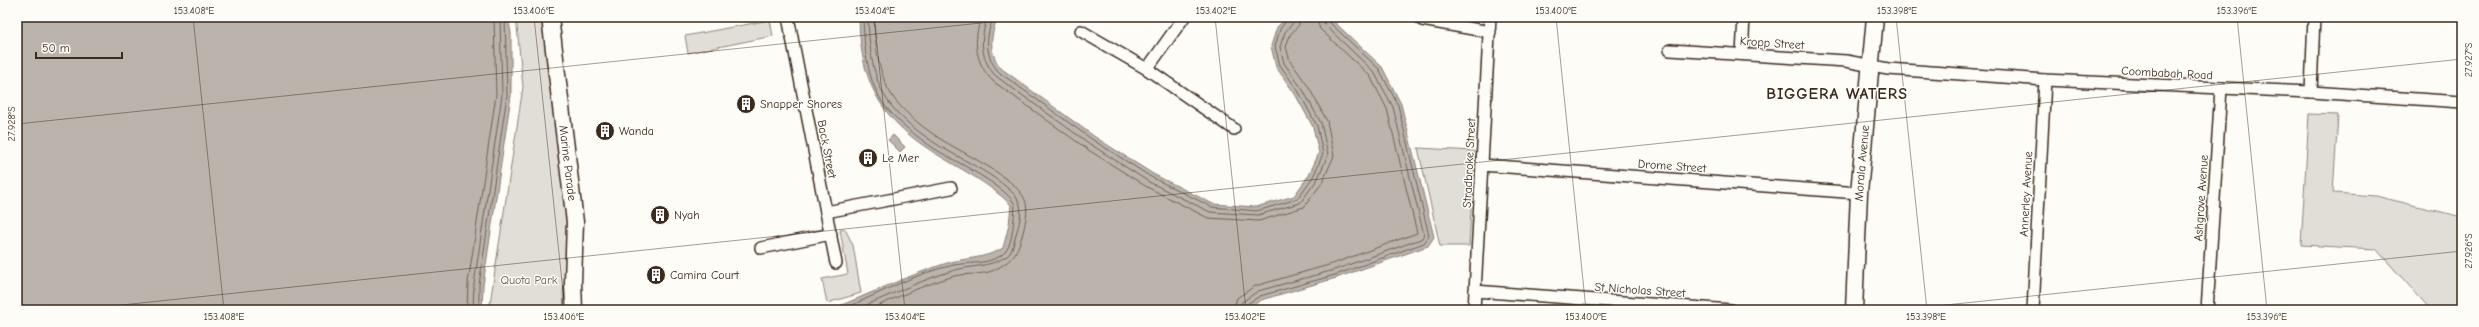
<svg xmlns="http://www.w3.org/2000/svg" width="2479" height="327" viewBox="0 0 2479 327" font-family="'Comic Neue',sans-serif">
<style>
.green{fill:#e1ded7;stroke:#8e847a}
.water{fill:#bbb4ad;stroke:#887d74}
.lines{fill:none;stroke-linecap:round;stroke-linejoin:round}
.shore{stroke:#6e6157;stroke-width:1}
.street-casing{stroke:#3b2a1e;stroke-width:14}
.secondary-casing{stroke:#3b2a1e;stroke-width:19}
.street{stroke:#fdfcf7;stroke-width:11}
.secondary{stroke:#fdfcf7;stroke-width:16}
.ticks{fill:none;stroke:#3b2a1e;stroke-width:1;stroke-opacity:0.45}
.labels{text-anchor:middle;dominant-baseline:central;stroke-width:3;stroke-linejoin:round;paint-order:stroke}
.street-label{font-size:12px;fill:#3b2a1e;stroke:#fdfcf7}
.poi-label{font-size:12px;fill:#3b2a1e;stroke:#fdfcf7;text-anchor:start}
.park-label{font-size:12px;fill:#64574c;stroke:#fdfcf7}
.district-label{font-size:16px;font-weight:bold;letter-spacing:1px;fill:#3b2a1e;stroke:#fdfcf7}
.neatline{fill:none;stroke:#3b2a1e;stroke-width:1.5}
.ticks-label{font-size:10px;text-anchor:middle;fill:#3b2a1e}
</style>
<rect width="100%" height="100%" fill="#fdfcf7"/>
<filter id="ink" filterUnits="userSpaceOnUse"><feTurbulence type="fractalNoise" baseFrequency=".025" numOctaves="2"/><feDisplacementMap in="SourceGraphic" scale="8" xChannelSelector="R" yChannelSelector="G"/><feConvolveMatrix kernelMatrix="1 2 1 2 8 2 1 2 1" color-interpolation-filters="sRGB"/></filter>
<g filter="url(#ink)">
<g class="green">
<path d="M516,17H543L568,200V257L563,292L564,310H489L523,87Z"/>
<path d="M770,20L773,36L688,53L685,36Z"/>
<path d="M2309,114L2338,115L2333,193L2376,196L2462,217V310H2431L2376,249L2301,245Z"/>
<path d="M1418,148L1474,151L1469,246H1440Z"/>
<path d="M845,229L853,245L861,293L827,303L822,279L848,274L840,230Z"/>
</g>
<g class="water">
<path d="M17,17H508L511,33V96L483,285L482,310H17Z"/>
<path d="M859,17H998C990,35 988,54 1002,69L1095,137L1153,174L1213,204L1256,207L1294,196L1309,175L1319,153L1313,127L1295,94L1276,67L1271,46L1277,27L1287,17H1329L1382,67L1401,104L1434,237L1428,246L1336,278L1261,300L1246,310H829C868,295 904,277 944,264C965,257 983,260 1003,248L1009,225L1011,205C988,182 960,169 933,152C879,118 860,80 859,17Z"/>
<path d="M893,135L905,147L900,152L888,140Z"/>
</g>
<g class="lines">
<g class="shore">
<path d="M982,17C972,39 975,65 994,82L1087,149L1147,187L1208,218L1259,221L1304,207L1322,183L1334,156L1327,121L1308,86L1290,61L1286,47L1290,35L1299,25L1300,17"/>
<path d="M988,17C979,38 980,61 997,77L1090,144L1149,182L1210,212L1258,215L1300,203L1317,180L1328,155L1321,123L1303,90L1284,63L1280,47L1285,32L1293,23L1294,17"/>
<path d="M994,17C985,36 984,57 1000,73L1093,140L1151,177L1212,207L1257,211L1297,199L1313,177L1323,154L1317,126L1299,92L1280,65L1275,47L1280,29L1289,17"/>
<path d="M467,310L468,283L496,95L494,17"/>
<path d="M473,310L474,284L502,95L500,17"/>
<path d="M479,310V285L507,95L505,17"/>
<path d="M840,310C878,295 914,273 954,265C970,262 994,265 1006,251C1013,242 1014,217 1015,206C1012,189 951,159 935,149C917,137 899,123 886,107C867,83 864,47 863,17"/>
<path d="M854,310C887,297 918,281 952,271C971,265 989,268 1007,256C1013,252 1014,241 1016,234C1019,226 1023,210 1019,202C1011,182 957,157 938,145C921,134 902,120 890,104C872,80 869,46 868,17"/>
<path d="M869,310C897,297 924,285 954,276C968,273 986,276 998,268C1014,259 1017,252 1022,236C1025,226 1029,209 1025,200C1016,177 960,152 939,138C924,128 908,116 896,101C878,79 875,44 874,17"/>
<path d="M1233,310L1237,298L1255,286L1332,264L1417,233L1387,109L1370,76L1320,29L1316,17"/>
<path d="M1239,310L1242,302L1258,291L1334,270L1421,239L1424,235L1393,107L1374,72L1325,25L1322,17"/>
<path d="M1244,310L1247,304L1260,296L1335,275L1424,243L1429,236L1398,105L1379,69L1328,21L1327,17"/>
</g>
<defs>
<g id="street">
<path d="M788,17L836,263"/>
<path d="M1420,17L1422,20L1490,32"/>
<path d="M1081,31L1147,69L1234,129"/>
<path d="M1670,50L1846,61L1888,69L2045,80L2311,92L2462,102"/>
<path d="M1742,54L1744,17"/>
<path d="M1147,69L1184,17"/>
<path d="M2311,92L2314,17"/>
<path d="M1482,165L1859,193"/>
<path d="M826,212L951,188"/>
<path d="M761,248L831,234"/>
<path d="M1475,291L1731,310"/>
<path d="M1474,310L1490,17"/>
<path d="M2033,310L2045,80"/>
<path d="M2207,310L2221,88"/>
</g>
<g id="secondary">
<path id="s1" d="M550,17L575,222L573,282L574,310"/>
<path id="s2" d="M1854,310L1859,193L1875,17"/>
</g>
</defs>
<use href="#street" class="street-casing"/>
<use href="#secondary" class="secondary-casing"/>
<use href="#street" class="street"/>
<use href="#secondary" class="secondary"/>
</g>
</g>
<path class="ticks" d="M193,17L224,310M534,17L565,310M874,17L905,310M1215,17L1246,310M1556,17L1586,310M1896,17L1927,310M2237,17L2267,310M17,124L1038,17M74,310L2462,59M1898,310L2462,251"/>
<defs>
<symbol id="building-disc" viewBox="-11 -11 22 22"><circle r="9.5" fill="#3b2a1e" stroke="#fdfcf7"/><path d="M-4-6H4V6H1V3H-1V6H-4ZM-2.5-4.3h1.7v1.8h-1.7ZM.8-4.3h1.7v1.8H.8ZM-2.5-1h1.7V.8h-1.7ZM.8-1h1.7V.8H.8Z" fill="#fff"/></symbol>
</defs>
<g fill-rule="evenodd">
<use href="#building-disc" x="735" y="93" width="22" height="22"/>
<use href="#building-disc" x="594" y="120" width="22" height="22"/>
<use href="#building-disc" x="857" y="147" width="22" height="22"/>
<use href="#building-disc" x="649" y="204" width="22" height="22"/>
<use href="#building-disc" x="645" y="264" width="22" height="22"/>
</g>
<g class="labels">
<g class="street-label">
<text transform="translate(1772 43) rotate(4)">Kropp Street</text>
<text transform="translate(2167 73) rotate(3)">Coombabah Road</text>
<text transform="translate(827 149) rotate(79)">Back Street</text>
<text stroke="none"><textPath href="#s1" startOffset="147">Marine Parade</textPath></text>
<text transform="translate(1469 163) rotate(-87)">Stradbroke Street</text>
<text stroke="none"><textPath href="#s2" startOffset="147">Morala Avenue</textPath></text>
<text transform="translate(1672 166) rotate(4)">Drome Street</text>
<text transform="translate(2026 194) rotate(-87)">Annerley Avenue</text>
<text transform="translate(2201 198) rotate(-86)">Ashgrove Avenue</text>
<text transform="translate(1640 290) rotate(4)">St Nicholas Street</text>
</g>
<g class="poi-label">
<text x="760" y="104">Snapper Shores</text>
<text x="619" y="131">Wanda</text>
<text x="882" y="158">Le Mer</text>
<text x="674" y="215">Nyah</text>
<text x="670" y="275">Camira Court</text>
</g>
<g class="park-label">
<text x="529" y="280">Quota Park</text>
</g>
<g class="district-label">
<text x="1837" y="94">BIGGERA WATERS</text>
</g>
</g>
<rect width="2479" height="327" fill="none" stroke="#fdfcf7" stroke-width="44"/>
<path d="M36 52v6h86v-6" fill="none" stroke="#3b2a1e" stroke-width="2"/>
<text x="42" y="52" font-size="12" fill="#3b2a1e" stroke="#fdfcf7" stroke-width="3" paint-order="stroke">50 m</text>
<rect x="22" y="22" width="2435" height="283" class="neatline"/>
<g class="ticks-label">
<text x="194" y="14">153.408°E</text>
<text x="534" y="14">153.406°E</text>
<text x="875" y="14">153.404°E</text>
<text x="1216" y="14">153.402°E</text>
<text x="1556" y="14">153.400°E</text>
<text x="1897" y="14">153.398°E</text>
<text x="2237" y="14">153.396°E</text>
<text transform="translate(2468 60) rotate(-90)" y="4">27.927°S</text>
<text transform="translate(11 124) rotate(-90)" y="4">27.928°S</text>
<text transform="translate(2468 251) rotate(-90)" y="4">27.926°S</text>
<text x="224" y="320">153.408°E</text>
<text x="564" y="320">153.406°E</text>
<text x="905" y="320">153.404°E</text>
<text x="1245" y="320">153.402°E</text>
<text x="1586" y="320">153.400°E</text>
<text x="1926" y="320">153.398°E</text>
<text x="2267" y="320">153.396°E</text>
</g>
</svg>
